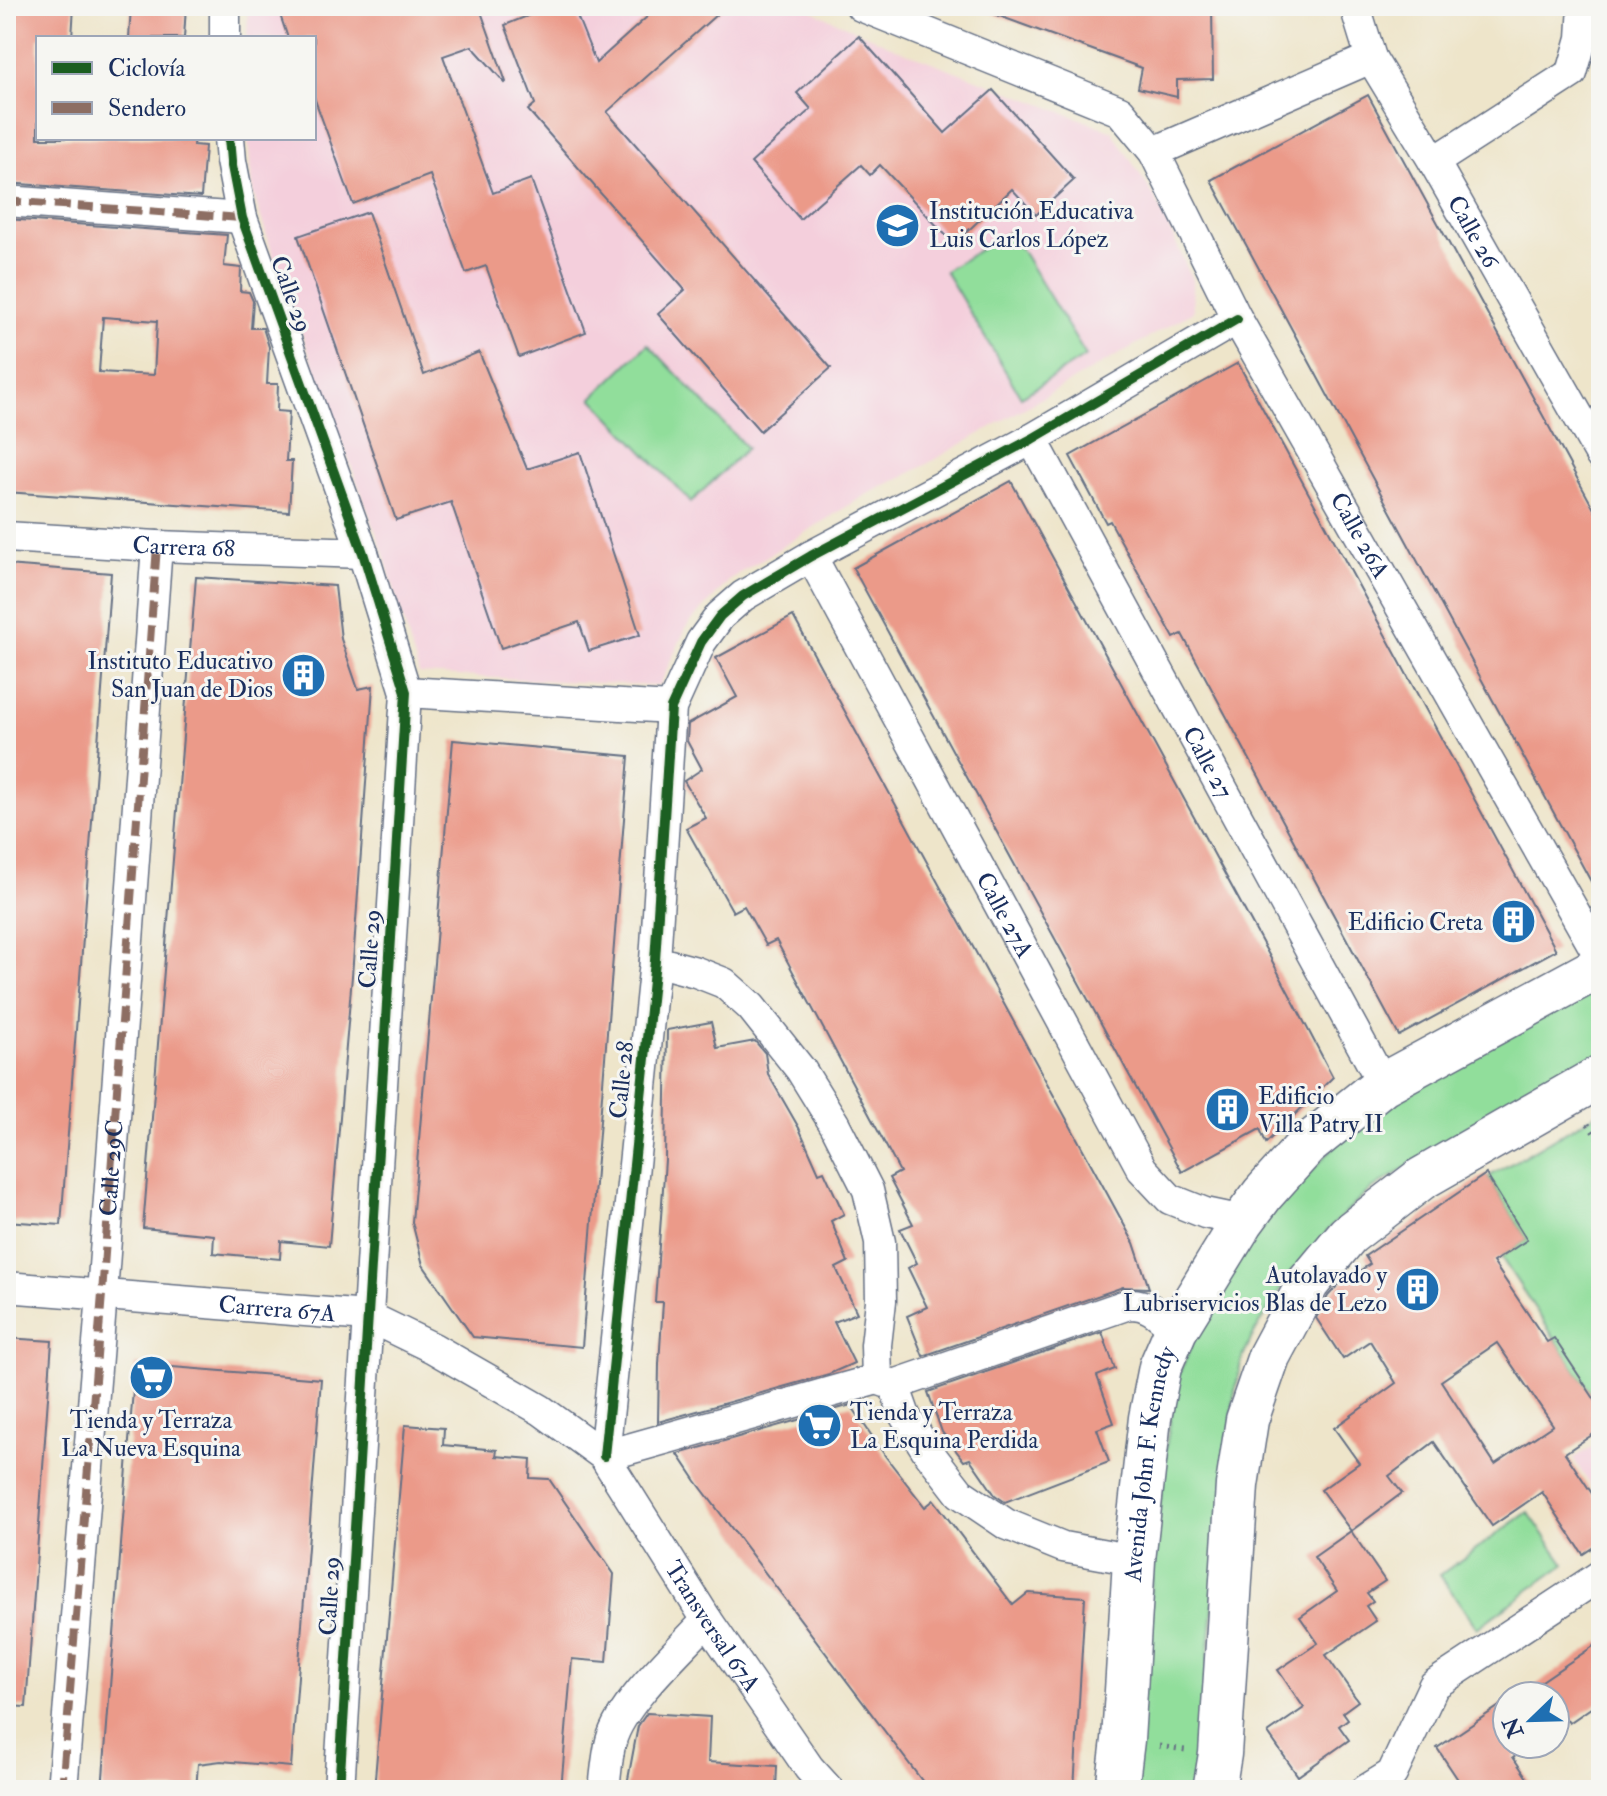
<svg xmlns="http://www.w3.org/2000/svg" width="1607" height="1796" viewBox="0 0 1607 1796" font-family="'IM FELL Double Pica',serif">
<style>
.built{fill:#f4cfdc}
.green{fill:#91de9b;stroke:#56867c;stroke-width:2}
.building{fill:#eb9a89;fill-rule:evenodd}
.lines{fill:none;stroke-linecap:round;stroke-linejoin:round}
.street-casing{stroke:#656f84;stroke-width:33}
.secondary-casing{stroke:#656f84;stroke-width:45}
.path{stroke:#656f84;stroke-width:5;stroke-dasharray:2 6;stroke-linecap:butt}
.street{stroke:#fff;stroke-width:30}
.secondary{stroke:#fff;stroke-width:42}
.quiet{stroke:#8d6e63;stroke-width:8;stroke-dasharray:16 8;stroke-linecap:butt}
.cycleway-casing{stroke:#f6f6f2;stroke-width:15}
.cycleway{stroke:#1b5e20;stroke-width:10}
.labels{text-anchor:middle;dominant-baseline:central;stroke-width:6;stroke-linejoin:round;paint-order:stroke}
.poi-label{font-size:24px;fill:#1b2f5e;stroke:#f6f6f2;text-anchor:start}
.street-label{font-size:24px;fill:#1b2f5e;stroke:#f6f6f2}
</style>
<rect width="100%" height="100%" fill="#f6f6f2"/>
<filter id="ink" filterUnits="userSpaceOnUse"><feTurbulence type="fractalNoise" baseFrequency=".0125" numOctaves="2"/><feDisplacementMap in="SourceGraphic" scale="16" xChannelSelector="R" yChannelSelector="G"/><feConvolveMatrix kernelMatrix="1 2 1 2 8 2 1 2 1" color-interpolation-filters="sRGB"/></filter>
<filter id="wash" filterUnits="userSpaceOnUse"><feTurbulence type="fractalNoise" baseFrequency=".006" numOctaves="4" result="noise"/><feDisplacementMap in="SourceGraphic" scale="32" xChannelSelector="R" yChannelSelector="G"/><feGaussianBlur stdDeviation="1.8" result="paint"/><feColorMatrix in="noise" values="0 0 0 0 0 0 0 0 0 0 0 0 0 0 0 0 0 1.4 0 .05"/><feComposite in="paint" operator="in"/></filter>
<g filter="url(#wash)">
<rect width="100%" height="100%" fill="#eee5ca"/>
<g class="built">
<path d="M248,6H801L900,50L1112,131L1154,196L1181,254L1192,280L1193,312L918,469L864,496L732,578L687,626L659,686L419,674L383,551L277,267L253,193L248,138H314V38H247Z"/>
<path d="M1601,1441V1501L1573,1459Z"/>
</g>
<g class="green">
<path d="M1010,231L1086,356L1021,397L945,271Z"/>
<path d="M648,344L747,448L691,502L592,398Z"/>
<path d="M1601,987V1060L1416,1161L1369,1191L1334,1224L1289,1274L1251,1339L1241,1362L1234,1397L1195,1790H1129L1167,1440L1178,1376L1228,1262L1350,1129L1493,1044Z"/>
<path d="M1601,1111V1409L1501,1257L1527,1240L1488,1177Z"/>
<path d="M1528,1512L1565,1564L1477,1628L1440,1575Z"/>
</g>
<g id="blocks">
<g class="building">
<path d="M6,6H74L72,38H38V138H194L193,145L205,146L201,197L6,183Z"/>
<path d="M131,6H186L184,38H129Z"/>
<path d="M277,6H479L506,82L505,83L472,46L443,56L493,193L531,179L586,332L519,357L486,266L466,273L430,175L353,204L314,97V38H288Z"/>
<path d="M552,6H573L596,63L659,6H726L607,112L831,368L760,431L658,314L685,290L528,110L535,104L505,25Z"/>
<path d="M981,6H1212L1213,79L1177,80V97L1138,88L1142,68L980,9Z"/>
<path d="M859,36L945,133L993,90L1074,180L1036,215L1012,189L954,244L880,165L870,175L861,165L800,219L751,163L811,109L797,93Z"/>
<path d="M1368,95L1601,522V900L1211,180Z"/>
<path d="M368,212L424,375L479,352L527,469L580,452L640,635L589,651L579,622L501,648L451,502L396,520L298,236Z"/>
<path d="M6,219L227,235L224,266L241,268L240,291L249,292L253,301L251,328H263L269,347L267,384H278L277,411L289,412L286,461H292L289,512L6,492ZM103,317L157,321L154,375L99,372Z"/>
<path d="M1238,363L1556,950L1399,1036L1182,634L1174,638L1110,521L1106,523L1070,456Z"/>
<path d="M1011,481L1270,957L1333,1077L1266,1143L1260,1129L1182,1172L853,568Z"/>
<path d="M6,565L111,573L61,1225L6,1221Z"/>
<path d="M196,577L335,586L341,639L358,689L373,686L352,976L329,1246L281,1241L280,1259L213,1253L214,1235L143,1228Z"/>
<path d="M793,616L1134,1243L1149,1288L1123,1287L923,1356L907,1316L927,1307L908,1268L917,1263L900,1229L913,1224L889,1178L900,1172L776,940L766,945L744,906L733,912L686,828L706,818L684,781L702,769L687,741L688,724L737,697L716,658Z"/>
<path d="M453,740L629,756L582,1347L473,1337L423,1265L412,1222Z"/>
<path d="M711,1022L717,1048L755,1041L765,1053L768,1074L799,1128L819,1173L824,1171L844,1214L831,1221L848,1262L836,1268L857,1313L834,1322L854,1363L829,1374L658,1422L659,1364L663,1302H655L665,1160L667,1030Z"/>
<path d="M1486,1174L1527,1240L1493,1262L1547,1342L1554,1338L1601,1409V1429L1565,1453L1601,1507V1542L1583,1554L1542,1492L1492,1526L1434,1442L1389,1476L1402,1493L1351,1531L1321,1490L1359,1463L1334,1428L1396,1383L1370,1341L1343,1359L1316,1318L1328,1296L1338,1285L1370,1264L1365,1256ZM1497,1343L1553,1425L1495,1464L1441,1381Z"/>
<path d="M1102,1332L1115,1369L1097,1376L1114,1423L1097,1429L1109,1462L1005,1502L995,1495L970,1459L964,1461L942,1432L928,1392Z"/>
<path d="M6,1338L52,1341L26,1707L6,1706Z"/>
<path d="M135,1364L321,1379L291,1767L221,1761L198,1764L196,1790H102Z"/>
<path d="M851,1405L886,1457L925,1507L934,1500L1013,1605L1028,1593L1085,1597L1074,1790H929L696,1481L678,1454Z"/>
<path d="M405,1425L444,1428L443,1445L497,1450L496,1456L531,1459L530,1478L549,1479L614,1574L607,1662L572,1659L561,1790H374Z"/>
<path d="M1351,1531L1385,1581L1367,1593L1373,1601L1366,1606L1376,1621L1326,1655L1358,1701L1343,1712L1348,1719L1339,1726L1349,1740L1298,1776L1268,1733L1304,1708L1278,1670L1318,1643L1300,1617L1337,1591L1314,1557Z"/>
<path d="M1601,1641V1701L1569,1723L1567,1720L1555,1728V1696H1520Z"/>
<path d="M1507,1701V1744H1532L1513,1757L1535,1790H1465L1437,1748Z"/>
<path d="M647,1713L710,1717L708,1762L777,1766L776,1790H626L638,1726Z"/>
</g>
</g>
</g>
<g filter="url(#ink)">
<use href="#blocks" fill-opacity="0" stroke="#656f84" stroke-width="2"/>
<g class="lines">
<defs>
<g id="street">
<path id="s1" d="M861,6L1120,111L1154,152L1237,319L1601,959"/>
<path id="s2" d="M1355,6L1371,58L1434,162L1601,456"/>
<path d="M225,38V6"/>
<path d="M229,138L231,161L242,218L363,553L406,692L339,1790"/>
<path d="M1154,152L1371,58"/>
<path d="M1434,162L1572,73L1582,38L1584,6"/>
<path d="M6,201L242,218"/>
<path id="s3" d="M1032,439L1383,1084"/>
<path id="s4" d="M6,537L157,546L363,553"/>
<path id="s5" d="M811,556L1142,1169L1170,1199L1205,1213L1243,1221"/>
<path d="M406,692L671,708"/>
<path d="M655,961L696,972L724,983L751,1007L801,1070L835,1125L868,1190L880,1242L881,1301L876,1345L877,1379L894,1385L905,1416L926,1449L960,1493L1006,1524L1063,1547L1134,1560"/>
<path id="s6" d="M6,1287L367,1316L433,1348L541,1410L604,1456L707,1620L809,1768L829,1790"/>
<path d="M894,1385L1129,1304C1150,1303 1161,1317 1176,1330"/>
<path d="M604,1456L655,961L671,708L701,642L720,616L743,596L811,556L1032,439L1237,319"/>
<path d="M604,1456L877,1379"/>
<path d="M62,1790L102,1294L157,546"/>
<path d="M604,1790C606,1774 607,1756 611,1741C621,1703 680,1650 707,1620"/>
<path d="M1366,1790L1392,1774L1434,1685L1601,1575"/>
</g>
<g id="secondary">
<path id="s7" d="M1117,1790L1123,1740L1134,1560L1150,1418L1160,1367L1176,1330L1243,1221L1263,1194L1306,1146L1383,1084L1601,966"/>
<path d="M1214,1790L1220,1754L1237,1485L1247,1420L1269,1356L1308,1283L1348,1235L1421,1179L1601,1076"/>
</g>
</defs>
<use href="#street" class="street-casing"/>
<use href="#secondary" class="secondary-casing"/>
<g class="path">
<path d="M1588,1124L1601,1144"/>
<path d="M1159,1746L1185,1750"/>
</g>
<use href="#street" class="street"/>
<use href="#secondary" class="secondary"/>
<g class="quiet">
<path d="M6,201L242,218"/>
<path id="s8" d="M62,1790L102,1294L157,546"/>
</g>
<defs>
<g id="cycleway">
<path d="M229,138L231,161L242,218L363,553L406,692L339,1790"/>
<path d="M604,1456L655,961L671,708L701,642L720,616L743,596L811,556L1032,439L1237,319"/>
</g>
</defs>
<use href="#cycleway" class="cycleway-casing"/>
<use href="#cycleway" class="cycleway"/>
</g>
</g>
<defs>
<symbol id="school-disc" viewBox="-11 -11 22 22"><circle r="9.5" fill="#1f6fb2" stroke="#f6f6f2"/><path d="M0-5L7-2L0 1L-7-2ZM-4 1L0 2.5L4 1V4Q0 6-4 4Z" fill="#fff"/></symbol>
<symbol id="building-disc" viewBox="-11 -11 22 22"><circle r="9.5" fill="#1f6fb2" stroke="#f6f6f2"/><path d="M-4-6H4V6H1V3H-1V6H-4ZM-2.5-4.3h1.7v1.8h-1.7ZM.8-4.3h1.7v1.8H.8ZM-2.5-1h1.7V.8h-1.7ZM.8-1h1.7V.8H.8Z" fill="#fff"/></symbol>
<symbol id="supermarket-disc" viewBox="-11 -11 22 22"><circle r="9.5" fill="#1f6fb2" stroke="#f6f6f2"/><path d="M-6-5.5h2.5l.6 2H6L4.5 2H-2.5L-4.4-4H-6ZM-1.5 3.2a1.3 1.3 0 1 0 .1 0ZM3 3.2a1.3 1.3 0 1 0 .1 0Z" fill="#fff"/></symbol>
</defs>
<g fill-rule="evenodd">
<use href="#school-disc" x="872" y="200" width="51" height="51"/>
<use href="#building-disc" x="278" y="650" width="51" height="51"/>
<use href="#building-disc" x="1488" y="896" width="51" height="51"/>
<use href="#building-disc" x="1202" y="1084" width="51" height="51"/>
<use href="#building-disc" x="1392" y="1264" width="51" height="51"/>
<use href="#supermarket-disc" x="126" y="1352" width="51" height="51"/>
<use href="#supermarket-disc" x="794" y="1400" width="51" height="51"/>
</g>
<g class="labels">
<g class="poi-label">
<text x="929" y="211">Institución Educativa<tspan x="929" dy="28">Luis Carlos López</tspan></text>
<text x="273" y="661" text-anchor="end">Instituto Educativo<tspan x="273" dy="28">San Juan de Dios</tspan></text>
<text x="1483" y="922" text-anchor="end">Edificio Creta</text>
<text x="1258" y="1096">Edificio<tspan x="1258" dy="28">Villa Patry II</tspan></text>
<text x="1387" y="1275" text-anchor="end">Autolavado y<tspan x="1387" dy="28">Lubriservicios Blas de Lezo</tspan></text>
<text x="850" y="1412">Tienda y Terraza<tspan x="850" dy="28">La Esquina Perdida</tspan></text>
<text x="151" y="1420" text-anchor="middle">Tienda y Terraza<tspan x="151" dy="28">La Nueva Esquina</tspan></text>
</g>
<g class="street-label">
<text stroke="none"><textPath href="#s2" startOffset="256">Calle 26</textPath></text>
<text transform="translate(291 294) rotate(70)">Calle 29</text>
<text stroke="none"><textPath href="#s1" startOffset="768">Calle 26A</textPath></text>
<text stroke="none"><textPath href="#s4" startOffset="178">Carrera 68</textPath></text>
<text stroke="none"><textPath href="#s3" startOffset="368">Calle 27</textPath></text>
<text stroke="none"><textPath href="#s5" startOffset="408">Calle 27A</textPath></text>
<text transform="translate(370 949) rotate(-86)">Calle 29</text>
<text transform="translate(622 1080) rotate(-84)">Calle 28</text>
<text stroke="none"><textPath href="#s8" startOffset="624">Calle 29C</textPath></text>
<text stroke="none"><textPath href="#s6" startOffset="272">Carrera 67A</textPath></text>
<text stroke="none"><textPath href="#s7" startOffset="328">Avenida John F. Kennedy</textPath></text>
<text transform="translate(330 1596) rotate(-87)">Calle 29</text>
<text stroke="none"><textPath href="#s6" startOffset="840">Transversal 67A</textPath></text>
</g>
</g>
<rect width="1607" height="1796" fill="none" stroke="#f6f6f2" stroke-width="32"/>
<rect x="36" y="36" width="280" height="104" fill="#f6f6f2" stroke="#9ea6b7" stroke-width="2"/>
<rect x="52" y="62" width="40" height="12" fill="#1b5e20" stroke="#9ea6b7" stroke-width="2"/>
<text x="108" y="76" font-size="24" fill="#1b2f5e">Ciclovía</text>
<rect x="52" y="102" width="40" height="12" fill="#8d6e63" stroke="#9ea6b7" stroke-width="2"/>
<text x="108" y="116" font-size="24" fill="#1b2f5e">Sendero</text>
<g transform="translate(1531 1720) rotate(247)"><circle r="38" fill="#f6f6f2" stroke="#9ea6b7" stroke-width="2"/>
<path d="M0-6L14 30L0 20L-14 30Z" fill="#1f6fb2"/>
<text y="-12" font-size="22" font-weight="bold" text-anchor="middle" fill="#1b2f5e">N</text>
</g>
</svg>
